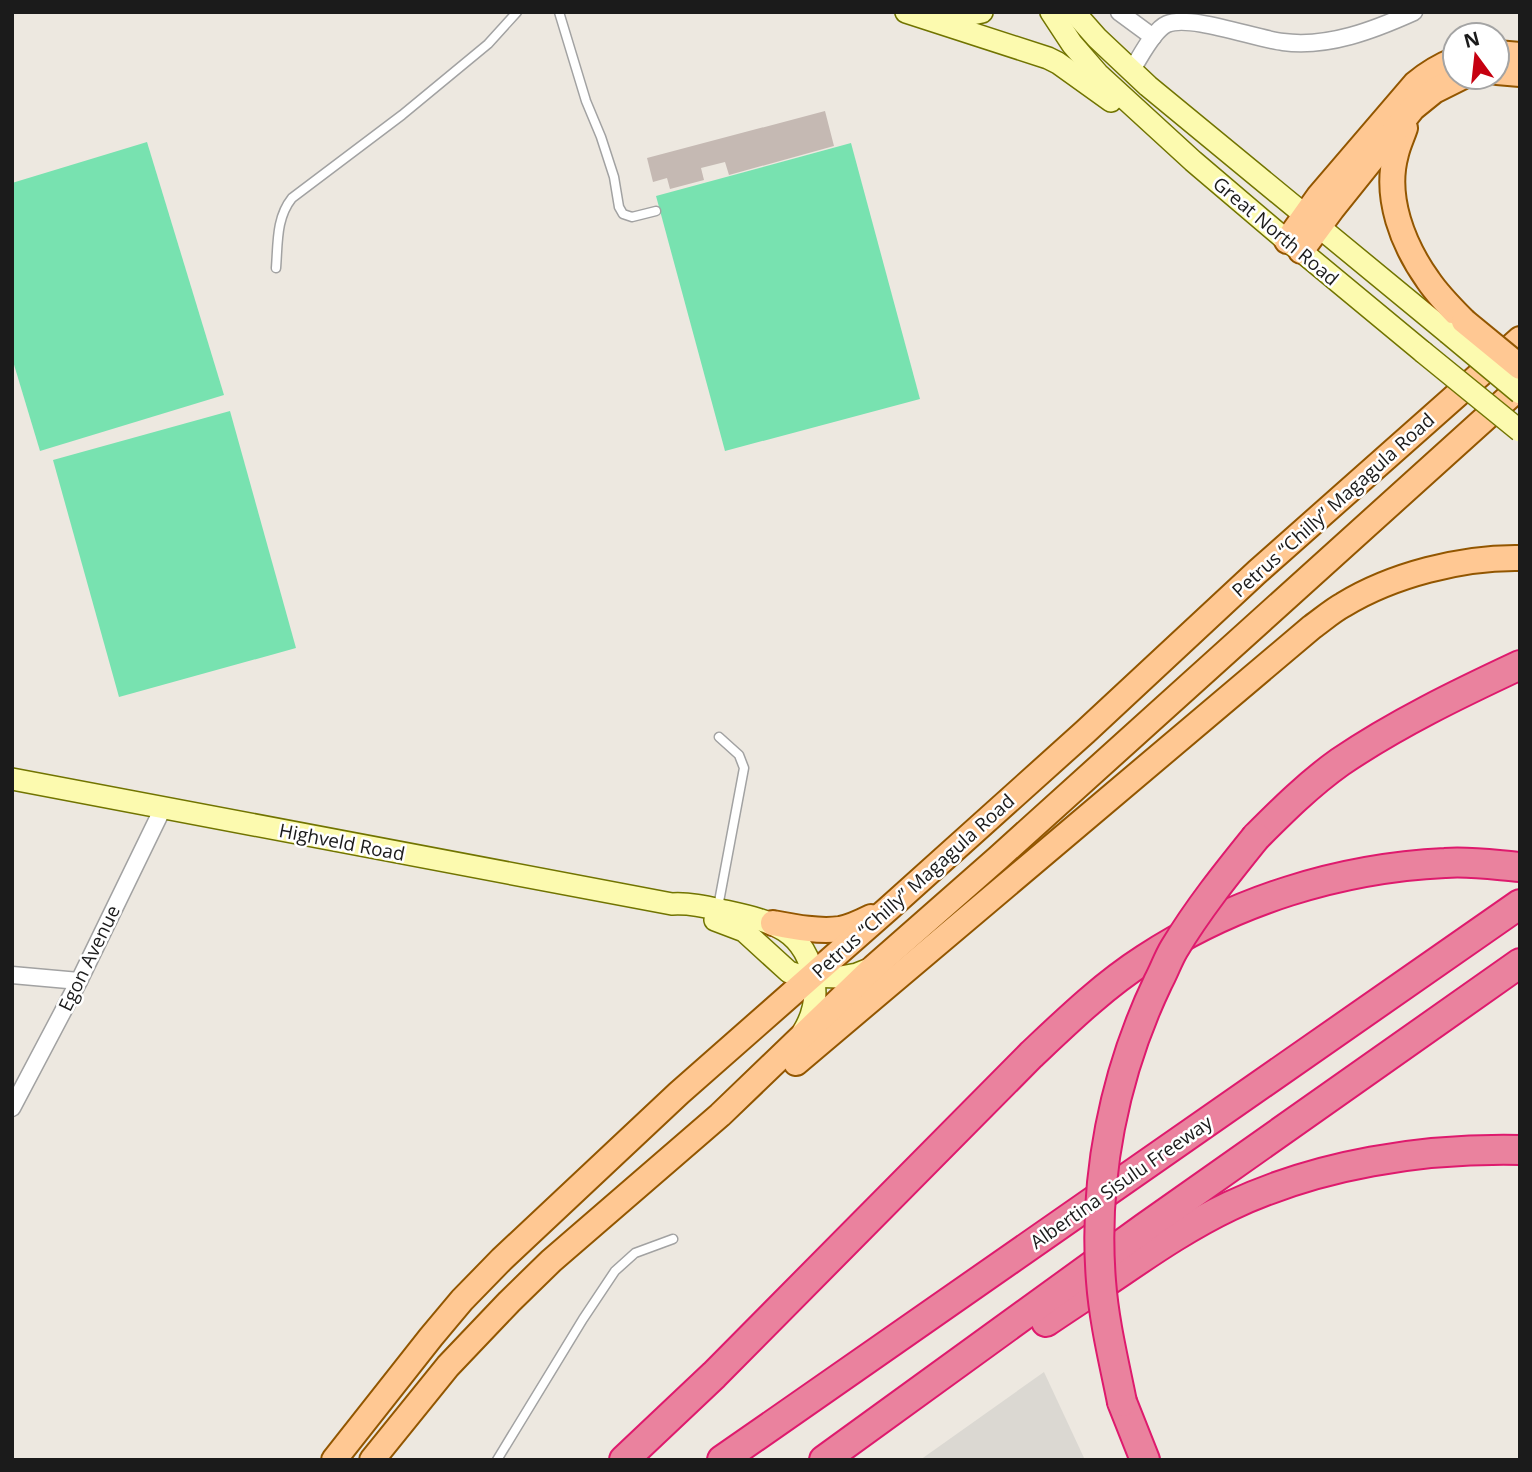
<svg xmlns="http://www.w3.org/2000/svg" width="1532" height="1472" viewBox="0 0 1532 1472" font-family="'Open Sans',sans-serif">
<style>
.airport{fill:#dbd8d2}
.pitch{fill:#78e2b0}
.building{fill:#c5b9b3}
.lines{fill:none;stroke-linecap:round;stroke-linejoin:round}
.lane-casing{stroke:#a2a2a2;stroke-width:11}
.street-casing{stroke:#a2a2a2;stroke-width:19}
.secondary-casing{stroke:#717400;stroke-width:24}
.primary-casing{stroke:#925600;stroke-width:28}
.highway-casing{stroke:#de1a6d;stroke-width:32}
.lane{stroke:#fff;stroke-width:8}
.street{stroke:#fff;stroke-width:16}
.secondary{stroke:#fcfaaf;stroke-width:21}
.primary{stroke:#ffc893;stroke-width:24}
.highway{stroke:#ea829e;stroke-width:28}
.secondary-bridge-casing{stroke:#717400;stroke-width:24;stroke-linecap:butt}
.primary-bridge-casing{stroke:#925600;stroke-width:28;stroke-linecap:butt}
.highway-bridge-casing{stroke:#de1a6d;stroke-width:32;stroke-linecap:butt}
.secondary-bridge{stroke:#fcfaaf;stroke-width:21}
.primary-bridge{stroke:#ffc893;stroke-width:24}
.highway-bridge{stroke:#ea829e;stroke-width:28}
.labels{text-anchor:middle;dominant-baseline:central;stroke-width:5;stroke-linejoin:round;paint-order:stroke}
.street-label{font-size:19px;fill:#1b1b1b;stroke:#fff}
</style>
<rect width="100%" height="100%" fill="#ede8e0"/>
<path class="airport" d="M1044,1372L1085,1460H920Z"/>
<g class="pitch">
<path d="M147,142L224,395L40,451L12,358V183Z"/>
<path d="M851,143L920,399L725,451L656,196Z"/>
<path d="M230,411L296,648L119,697L53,460Z"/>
</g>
<path class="building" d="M825,111L834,146L729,175L725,162L701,168L704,180L670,189L667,178L653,182L647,158Z"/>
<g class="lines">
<defs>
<g id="lane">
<path d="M559,12L586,101L601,137L614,177L619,207L623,214L632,217L656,211"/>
<path d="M276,268C278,243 276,218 292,198L402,115L488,44L517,12"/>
<path d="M718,907L744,768L739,755L719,737"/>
<path d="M497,1460L583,1319L615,1271L635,1253L673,1239"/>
</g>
<g id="street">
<path d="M1119,12L1153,37"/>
<path d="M1131,71C1140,58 1153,30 1167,24C1190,14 1256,39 1283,42C1328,48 1374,30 1414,12"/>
<path d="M12,975L79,981"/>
<path d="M12,1108L79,981L163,808"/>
</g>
<g id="secondary">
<path d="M906,12L1048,58L1058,63L1111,101"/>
<path d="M1051,12L1072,44L1098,74L1193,161L1287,241L1301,251L1423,352"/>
<path d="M1074,12L1097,38L1148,86L1448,333"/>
<path d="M939,16H962L982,12"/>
<path d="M12,779L672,904C691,903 707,907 725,911C770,921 806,928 814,981C817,1000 813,1016 803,1032"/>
<path d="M715,920L744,931L789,972L801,976L841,977L857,974L872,968"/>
</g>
<g id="primary">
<path d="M1497,53L1520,55"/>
<path d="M1497,72L1520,74"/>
<path d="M1405,128C1402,137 1398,145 1396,154C1384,197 1403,245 1428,280C1438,295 1451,308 1464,321"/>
<path d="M1287,241L1319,196L1415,84C1427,74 1440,66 1455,60"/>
<path d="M1301,251L1332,209L1413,108L1434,91L1462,77"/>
<path d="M773,923C794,927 819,932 840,929C851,927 861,922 871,917"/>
<path d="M796,1063L1312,627C1322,620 1332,611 1343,605C1392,575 1462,557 1520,558"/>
<path d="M334,1460L431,1337L462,1300L502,1259L679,1093L888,909L1085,732L1257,572L1520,339"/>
<path d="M372,1460L448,1366L509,1302L551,1261L720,1115L874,967L998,858L1520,387"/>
</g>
<g id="highway">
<path d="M1256,837C1282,811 1309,784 1340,762C1396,724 1458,694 1520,665"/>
<path d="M1046,1322C1071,1305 1096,1289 1121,1272C1156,1248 1192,1224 1230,1206C1319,1164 1422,1148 1520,1150"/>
<path d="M1122,1402L1145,1460"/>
<path d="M624,1460L714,1375L1031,1055C1067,1021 1103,986 1145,959C1234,901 1339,868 1445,863C1470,861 1495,865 1520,867"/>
<path d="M722,1460L1520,904"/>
<path d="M824,1460L1144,1228L1520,963"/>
</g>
</defs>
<use href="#lane" class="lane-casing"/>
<use href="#street" class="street-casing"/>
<use href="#secondary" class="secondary-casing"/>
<use href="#primary" class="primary-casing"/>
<use href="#highway" class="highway-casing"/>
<use href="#lane" class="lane"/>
<use href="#street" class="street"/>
<use href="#secondary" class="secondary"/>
<use href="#primary" class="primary"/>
<use href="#highway" class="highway"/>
<defs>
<g id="secondary-bridge">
<path d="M1448,333L1520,393"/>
<path d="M1423,352L1520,431"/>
</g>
<path id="primary-bridge" d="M1464,321L1520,367"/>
<path id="highway-bridge" d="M1122,1402C1114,1362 1104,1322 1101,1281C1093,1179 1114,1074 1158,982C1164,971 1168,959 1174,949C1198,909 1227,873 1256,837"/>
</defs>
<use href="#secondary-bridge" class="secondary-bridge-casing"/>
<use href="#primary-bridge" class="primary-bridge-casing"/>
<use href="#highway-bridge" class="highway-bridge-casing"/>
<use href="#secondary-bridge" class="secondary-bridge"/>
<use href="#primary-bridge" class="primary-bridge"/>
<use href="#highway-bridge" class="highway-bridge"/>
</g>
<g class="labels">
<g class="street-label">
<text transform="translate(1276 231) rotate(40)">Great North Road</text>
<text transform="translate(1333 505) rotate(-42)">Petrus “Chilly” Magagula Road</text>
<text transform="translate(342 842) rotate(11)">Highveld Road</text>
<text transform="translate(913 886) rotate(-42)">Petrus “Chilly” Magagula Road</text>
<text transform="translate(89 958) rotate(-64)">Egon Avenue</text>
<text transform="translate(1121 1182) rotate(-35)">Albertina Sisulu Freeway</text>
</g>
</g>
<rect width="1532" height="1472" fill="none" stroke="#1b1b1b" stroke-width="28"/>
<g transform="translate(1476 56) rotate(345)"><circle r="33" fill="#ffffff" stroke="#a4a4a4" stroke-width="2"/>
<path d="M0-5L12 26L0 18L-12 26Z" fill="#c60010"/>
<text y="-10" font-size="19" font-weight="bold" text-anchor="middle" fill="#1b1b1b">N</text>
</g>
</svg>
